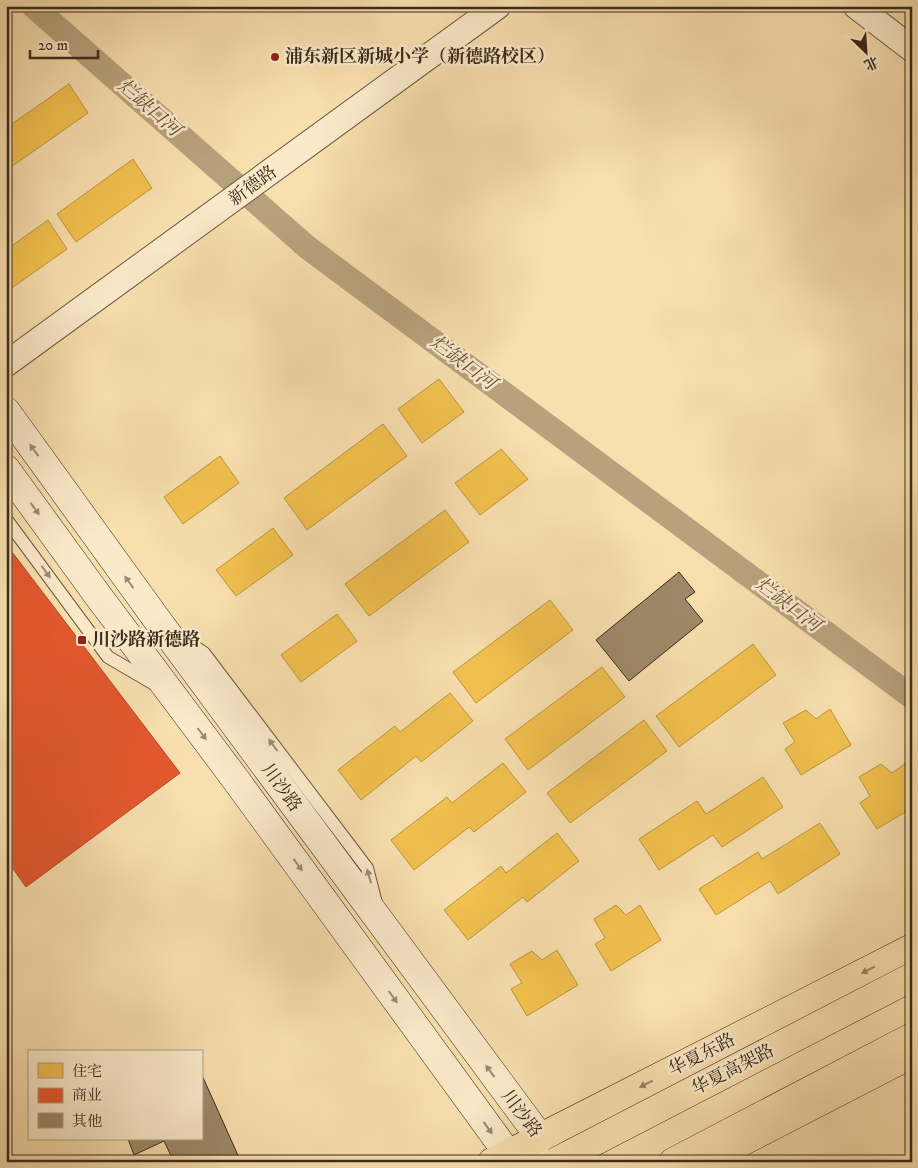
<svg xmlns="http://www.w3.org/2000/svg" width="918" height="1168" viewBox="0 0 918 1168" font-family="'IM FELL DW Pica','Noto Serif SC',serif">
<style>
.homes{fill:#f2c14e;stroke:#bb943f}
.shops{fill:#e4572e;stroke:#b14a29}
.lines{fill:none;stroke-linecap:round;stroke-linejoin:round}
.canal{stroke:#b8a27d;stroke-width:24}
.building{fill:#9d8968;stroke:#3a2b1d}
.lane-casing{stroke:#6a5841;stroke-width:14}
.street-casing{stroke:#6a5841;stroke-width:27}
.secondary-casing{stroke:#3a2b1d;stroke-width:29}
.primary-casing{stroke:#3a2b1d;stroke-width:29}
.highway-casing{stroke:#3a2b1d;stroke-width:29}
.lane{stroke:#fbeaca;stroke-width:12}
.street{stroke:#fbeaca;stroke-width:25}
.secondary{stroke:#fbeaca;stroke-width:28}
.primary{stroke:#f9dfae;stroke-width:28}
.highway{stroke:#f9dfae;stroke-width:28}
.highway-bridge-casing{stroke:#3a2b1d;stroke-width:29;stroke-linecap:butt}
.highway-bridge{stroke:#f9dfae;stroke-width:28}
.oneway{fill:#9a8a74}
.oneway2{fill:#9a8566}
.poi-dot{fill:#8f2418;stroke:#fbeaca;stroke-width:2}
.labels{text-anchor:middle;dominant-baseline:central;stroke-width:5;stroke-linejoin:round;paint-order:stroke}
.poi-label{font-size:18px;font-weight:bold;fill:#3a2b1d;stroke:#fbeaca;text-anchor:start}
.street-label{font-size:18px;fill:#3a2b1d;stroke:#fbeaca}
.water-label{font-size:19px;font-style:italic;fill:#604f3a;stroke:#fbeaca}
</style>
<rect width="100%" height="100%" fill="#f9dfae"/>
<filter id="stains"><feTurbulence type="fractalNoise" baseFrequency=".004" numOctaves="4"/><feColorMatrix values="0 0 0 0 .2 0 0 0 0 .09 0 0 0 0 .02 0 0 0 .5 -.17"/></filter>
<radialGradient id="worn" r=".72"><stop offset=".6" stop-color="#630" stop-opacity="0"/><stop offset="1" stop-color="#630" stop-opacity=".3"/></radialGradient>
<g class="homes">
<path d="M69,84L88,113L11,167L6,159V128Z"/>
<path d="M133,159L152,188L76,242L57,214Z"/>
<path d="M48,220L67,249L6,292V250Z"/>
<path d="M439,379L464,412L422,443L398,409Z"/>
<path d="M383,424L407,456L307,530L284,498Z"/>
<path d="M501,449L528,479L480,515L455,483Z"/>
<path d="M220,456L239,483L183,524L164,497Z"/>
<path d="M445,510L469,542L369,616L345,584Z"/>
<path d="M273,528L293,555L236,596L216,570Z"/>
<path d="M550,600L573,630L476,703L453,672Z"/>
<path d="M337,614L357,641L301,682L281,655Z"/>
<path d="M753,644L776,675L679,747L656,716Z"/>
<path d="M602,667L625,697L528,770L505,739Z"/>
<path d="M450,693L473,721L421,762L416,756L361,800L338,770L395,726L400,732Z"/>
<path d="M830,709L851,745L801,775L785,749L795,742L783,723L806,710L816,719Z"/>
<path d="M644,720L667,751L570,823L547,793Z"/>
<path d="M503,763L526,792L474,832L469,827L414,870L391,840L447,797L452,803Z"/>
<path d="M906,763L912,774V808L877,829L860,803L870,796L859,777L881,764L892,773Z"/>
<path d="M763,777L783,807L722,847L713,835L659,870L639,839L697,801L706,814Z"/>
<path d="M820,823L840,854L778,894L770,881L716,915L699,889L758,852L762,859Z"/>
<path d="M557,833L579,861L527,902L523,897L468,940L444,910L501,866L506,873Z"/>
<path d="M616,905L626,915L640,905L661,940L611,971L595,944L605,938L594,919Z"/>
<path d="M557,950L578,985L527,1016L511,989L522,983L510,964L532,951L542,960Z"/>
</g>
<path class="shops" d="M6,544L180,773L26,887L6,859Z"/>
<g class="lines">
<path class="canal" d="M33,6L307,247L912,697"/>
</g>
<g class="building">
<path d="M679,572L695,592L685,599L703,621L629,681L596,640Z"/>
<path d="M201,1073L241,1162H174L164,1141L134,1155L128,1139H201Z"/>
</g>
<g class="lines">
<defs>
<g id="lane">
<path d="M6,519L108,657L156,685"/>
<path d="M180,637L204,653L367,868L376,903"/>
</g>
<g id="street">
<path d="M856,6L912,49"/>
<path d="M6,364L498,6"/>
</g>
<g id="secondary">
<path d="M6,411L158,621L553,1155"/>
<path d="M6,469L96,593L236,780L514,1162"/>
</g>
<g id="primary">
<path d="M492,1162L912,948"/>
<path d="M703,1162L912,1054"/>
</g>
<path id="highway" d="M673,1162L912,1037"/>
</defs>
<use href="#lane" class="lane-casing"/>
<use href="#street" class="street-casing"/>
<use href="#secondary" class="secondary-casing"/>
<use href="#primary" class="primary-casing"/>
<use href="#highway" class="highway-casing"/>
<use href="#lane" class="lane"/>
<use href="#street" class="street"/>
<use href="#secondary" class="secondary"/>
<use href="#primary" class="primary"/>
<use href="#highway" class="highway"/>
<defs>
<path id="highway-bridge" d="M555,1162L912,977"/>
</defs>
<use href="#highway-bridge" class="highway-bridge-casing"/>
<use href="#highway-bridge" class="highway-bridge"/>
</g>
<defs><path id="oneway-solid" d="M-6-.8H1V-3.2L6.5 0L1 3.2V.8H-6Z" transform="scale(1.25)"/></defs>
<g class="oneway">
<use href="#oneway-solid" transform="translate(34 450) rotate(-126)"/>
<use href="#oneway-solid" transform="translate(35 509) rotate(54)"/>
<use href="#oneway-solid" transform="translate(46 572) rotate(54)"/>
<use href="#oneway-solid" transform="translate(129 582) rotate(-126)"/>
<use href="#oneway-solid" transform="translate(202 734) rotate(53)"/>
<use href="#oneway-solid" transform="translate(273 745) rotate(-127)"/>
<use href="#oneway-solid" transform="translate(298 865) rotate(54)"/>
<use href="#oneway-solid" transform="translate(369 876) rotate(-106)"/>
<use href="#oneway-solid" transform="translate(393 997) rotate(54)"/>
<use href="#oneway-solid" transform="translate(490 1071) rotate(-126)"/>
<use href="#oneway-solid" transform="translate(488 1128) rotate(54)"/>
</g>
<g class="oneway2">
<use href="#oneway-solid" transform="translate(868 970) rotate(153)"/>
<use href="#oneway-solid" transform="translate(646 1084) rotate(153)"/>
</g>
<g class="poi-dot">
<circle cx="275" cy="57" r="5"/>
<rect x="77" y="635" width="10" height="10" rx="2.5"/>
</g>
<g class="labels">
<g class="poi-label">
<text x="285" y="57">浦东新区新城小学（新德路校区）</text>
<text x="92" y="640">川沙路新德路</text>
</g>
<g class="street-label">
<text transform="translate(253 186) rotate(-36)">新德路</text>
<text transform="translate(281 788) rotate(54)">川沙路</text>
<text transform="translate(702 1055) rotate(-27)">华夏东路</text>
<text transform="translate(733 1070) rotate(-27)">华夏高架路</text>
<text transform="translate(521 1114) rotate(53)">川沙路</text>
</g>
<g class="water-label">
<text transform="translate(149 108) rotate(41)">烂缺口河</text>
<text transform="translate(463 363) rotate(37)">烂缺口河</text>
<text transform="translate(788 605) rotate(37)">烂缺口河</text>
</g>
</g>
<rect width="918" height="1168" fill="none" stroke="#f9dfae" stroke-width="25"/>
<rect x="8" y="8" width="903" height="1153" fill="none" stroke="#3a2b1d" stroke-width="2.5"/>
<rect x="12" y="12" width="893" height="1143" fill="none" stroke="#3a2b1d"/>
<rect x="28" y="1050" width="175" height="90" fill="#fbeaca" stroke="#ae9e85"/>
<rect x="38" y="1063" width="25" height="15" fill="#f2c14e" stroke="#ae9e85"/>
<text x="72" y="1076" font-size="15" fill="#3a2b1d">住宅</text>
<rect x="38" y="1088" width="25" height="15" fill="#e4572e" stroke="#ae9e85"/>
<text x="72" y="1100" font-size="15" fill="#3a2b1d">商业</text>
<rect x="38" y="1113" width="25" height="15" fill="#9d8968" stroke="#ae9e85"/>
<text x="72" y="1126" font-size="15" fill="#3a2b1d">其他</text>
<g transform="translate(866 52) rotate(155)" stroke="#fbeaca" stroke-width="4" paint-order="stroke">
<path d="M0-4L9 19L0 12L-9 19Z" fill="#3a2b1d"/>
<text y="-8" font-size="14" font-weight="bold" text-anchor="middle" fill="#3a2b1d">北</text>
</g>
<path d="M30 50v8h68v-8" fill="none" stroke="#3a2b1d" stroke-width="2.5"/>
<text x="38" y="50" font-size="15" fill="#3a2b1d" stroke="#fbeaca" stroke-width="4" paint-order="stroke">20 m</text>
<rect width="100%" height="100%" filter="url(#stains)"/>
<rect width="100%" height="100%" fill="url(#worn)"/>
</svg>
